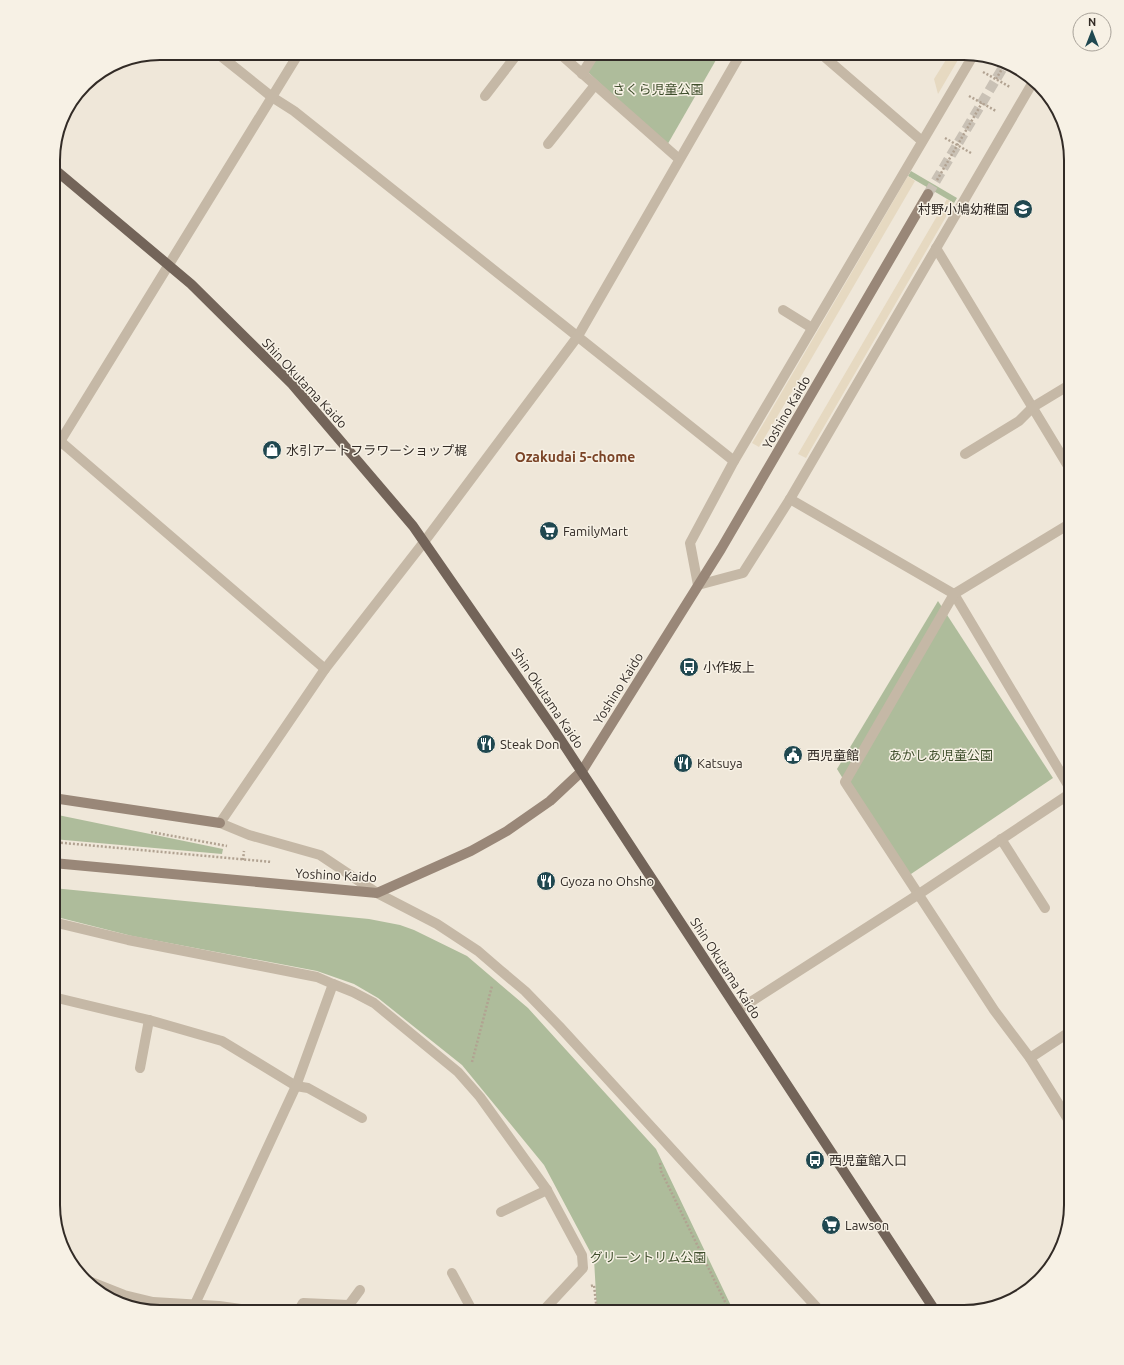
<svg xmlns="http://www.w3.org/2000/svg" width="1124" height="1365" viewBox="0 0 1124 1365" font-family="Ubuntu,'Noto Sans JP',sans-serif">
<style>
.green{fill:#aebc9b}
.plaza{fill:#e6d9c1}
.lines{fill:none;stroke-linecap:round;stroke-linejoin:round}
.secondary-tunnel{stroke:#c9c1b5;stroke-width:10;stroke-dasharray:10 5;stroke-linecap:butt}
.path{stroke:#b1a291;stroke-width:2.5;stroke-dasharray:2 2;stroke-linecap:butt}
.lane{stroke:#c5b8a6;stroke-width:10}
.street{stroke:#c5b8a6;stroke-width:10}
.secondary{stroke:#998778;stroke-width:10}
.primary{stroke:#736459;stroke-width:10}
.labels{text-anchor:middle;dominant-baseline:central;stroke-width:3;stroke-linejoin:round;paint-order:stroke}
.park-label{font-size:13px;fill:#3f4e2c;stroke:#f7f1e5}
.poi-label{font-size:13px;fill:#322b26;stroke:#f7f1e5;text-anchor:start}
.street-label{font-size:13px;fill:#322b26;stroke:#f7f1e5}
.neighbourhood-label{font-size:14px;font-weight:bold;fill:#7a4326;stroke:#f7f1e5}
.rim{fill:none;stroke:#322b26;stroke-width:2}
</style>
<rect width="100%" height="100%" fill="#efe7d9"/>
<g class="green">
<path d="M593,53H720L666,147L584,68Z"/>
<path d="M1008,65L1017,67L1024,78L1006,68Z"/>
<path d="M911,171L957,198L954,203L908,176Z"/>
<path d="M938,601L1053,778L911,874L900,872L837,769Z"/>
<path d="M53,814L223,849L222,854L53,839Z"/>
<path d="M53,888L369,919L400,925L414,930L467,956L528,1008L656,1149L734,1312H597L594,1259L544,1165L462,1065L378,998L354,984L317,971L132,936L53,916Z"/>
</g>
<g class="plaza">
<path d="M959,53H962L938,94L934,79L949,55L956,59Z"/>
<path d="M908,176L915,181L796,385L759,447L752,443Z"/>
<path d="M947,199L954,203L811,449L806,458L798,454Z"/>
</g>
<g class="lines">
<path class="secondary-tunnel" d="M928,194L1005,64"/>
<g class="path">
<path d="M983,72L1010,87"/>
<path d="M996,79L1005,64"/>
<path d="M969,96L996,111"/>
<path d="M945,138L971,153"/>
<path d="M937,180L982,103"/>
<path d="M151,832L227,846"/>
<path d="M53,842L272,862"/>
<path d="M243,860L244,851"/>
<path d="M472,1062L492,986"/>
<path d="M660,1163L661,1171L730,1312"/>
<path d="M591,1286L594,1285L597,1312"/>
</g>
<g class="lane">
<path d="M485,96L518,53"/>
<path d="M548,144L595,85"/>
<path d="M783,310L812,328"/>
<path d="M965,454L1019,421L1033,407"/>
<path d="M1001,839L1045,908"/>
<path d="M53,922L128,940L317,977L333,984"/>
<path d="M53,997L149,1020L222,1041L296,1086L308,1088L362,1118"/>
<path d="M140,1068L149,1020"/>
<path d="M501,1212L547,1190"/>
<path d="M452,1273L473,1312"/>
<path d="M298,1312L303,1303L349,1305L360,1290"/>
</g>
<g class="street">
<path d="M217,53L272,97L294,111L734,461"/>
<path d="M559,53L679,159"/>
<path d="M741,53L578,336L424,542L325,669L220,823L249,835L320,855L377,893L437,924L478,951L500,970L525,991L559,1026L821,1312"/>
<path d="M820,53L922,141"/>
<path d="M974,54L734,461L690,543L698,585L743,573L790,499L1033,82"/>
<path d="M582,74L595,53"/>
<path d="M936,248L1071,471"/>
<path d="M1033,407L1071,384"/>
<path d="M53,435L325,669"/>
<path d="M53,453L299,53"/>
<path d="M790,499L954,594L1071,790"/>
<path d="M1071,523L954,594L845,782L994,1010L1030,1058L1071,1124"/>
<path d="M738,1010L919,894L1071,793"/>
<path d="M1030,1058L1071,1031"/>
<path d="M91,1282L124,1295L153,1302L219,1306L264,1312"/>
<path d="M195,1304L296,1086L333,984L353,992L374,1003L458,1072L480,1097L547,1190L582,1255L583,1268L542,1312"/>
</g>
<g class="secondary">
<path d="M53,798L220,823"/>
<path d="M53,863L377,893L471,851L507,831L550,801L582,771L721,549L928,194"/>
</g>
<path class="primary" d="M53,168L191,284L292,384L413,526L553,728L936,1312"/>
</g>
<defs>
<symbol id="school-disc" viewBox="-11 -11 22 22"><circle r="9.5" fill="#204850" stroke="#f7f1e5"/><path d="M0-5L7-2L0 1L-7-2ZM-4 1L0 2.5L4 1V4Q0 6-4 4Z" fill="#fff"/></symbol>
<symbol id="shop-disc" viewBox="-11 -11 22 22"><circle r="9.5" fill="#204850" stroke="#f7f1e5"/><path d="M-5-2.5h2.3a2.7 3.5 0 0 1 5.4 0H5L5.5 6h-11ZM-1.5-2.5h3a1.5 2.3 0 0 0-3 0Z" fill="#fff"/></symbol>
<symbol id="supermarket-disc" viewBox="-11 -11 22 22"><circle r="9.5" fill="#204850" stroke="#f7f1e5"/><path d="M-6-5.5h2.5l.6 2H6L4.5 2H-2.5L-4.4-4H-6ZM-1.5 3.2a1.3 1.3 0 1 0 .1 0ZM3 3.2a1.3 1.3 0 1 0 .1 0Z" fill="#fff"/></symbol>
<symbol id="bus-disc" viewBox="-11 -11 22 22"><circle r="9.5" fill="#204850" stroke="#f7f1e5"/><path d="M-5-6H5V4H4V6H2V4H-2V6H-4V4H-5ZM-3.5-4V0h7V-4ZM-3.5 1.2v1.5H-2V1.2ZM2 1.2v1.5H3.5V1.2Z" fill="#fff"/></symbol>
<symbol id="restaurant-disc" viewBox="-11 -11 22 22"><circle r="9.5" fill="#204850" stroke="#f7f1e5"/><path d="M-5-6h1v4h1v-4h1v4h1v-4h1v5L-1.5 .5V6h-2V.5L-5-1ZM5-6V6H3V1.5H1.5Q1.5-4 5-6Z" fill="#fff"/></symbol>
<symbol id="civic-disc" viewBox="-11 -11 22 22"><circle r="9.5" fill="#204850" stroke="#f7f1e5"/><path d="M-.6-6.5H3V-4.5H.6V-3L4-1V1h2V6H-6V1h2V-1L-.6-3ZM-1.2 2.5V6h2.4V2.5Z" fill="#fff"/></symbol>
</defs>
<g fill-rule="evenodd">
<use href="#school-disc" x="1012" y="198" width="22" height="22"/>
<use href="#shop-disc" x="261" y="439" width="22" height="22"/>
<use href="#supermarket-disc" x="538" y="520" width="22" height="22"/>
<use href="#bus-disc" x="678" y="656" width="22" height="22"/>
<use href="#restaurant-disc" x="475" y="733" width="22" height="22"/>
<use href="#civic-disc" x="782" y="744" width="22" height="22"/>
<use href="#restaurant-disc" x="672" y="752" width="22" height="22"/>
<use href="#restaurant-disc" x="535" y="870" width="22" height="22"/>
<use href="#bus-disc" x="804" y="1149" width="22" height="22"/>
<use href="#supermarket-disc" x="820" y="1214" width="22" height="22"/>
</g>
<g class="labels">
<g class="park-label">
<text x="658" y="89">さくら児童公園</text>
<text x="941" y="755">あかしあ児童公園</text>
<text x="648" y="1257">グリーントリム公園</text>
</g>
<g class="poi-label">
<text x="1009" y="209" text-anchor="end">村野小鳩幼稚園</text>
<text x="286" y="450">水引アートフラワーショップ梶</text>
<text x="563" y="531">FamilyMart</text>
<text x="703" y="667">小作坂上</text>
<text x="500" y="744">Steak Don</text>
<text x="807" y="755">西児童館</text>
<text x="697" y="763">Katsuya</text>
<text x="560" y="881">Gyoza no Ohsho</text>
<text x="829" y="1160">西児童館入口</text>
<text x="845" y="1225">Lawson</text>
</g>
<g class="street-label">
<text transform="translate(305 383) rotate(47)">Shin Okutama Kaido</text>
<text transform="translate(786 412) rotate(-60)">Yoshino Kaido</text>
<text transform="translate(618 688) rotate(-58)">Yoshino Kaido</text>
<text transform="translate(548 698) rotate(56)">Shin Okutama Kaido</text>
<text transform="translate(336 875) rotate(3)">Yoshino Kaido</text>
<text transform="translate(726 968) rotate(57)">Shin Okutama Kaido</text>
</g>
<g class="neighbourhood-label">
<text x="575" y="457">Ozakudai 5-chome</text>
</g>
</g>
<path d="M0 0H1124V1365H0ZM160 60H964A100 100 0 0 1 1064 160V1205A100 100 0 0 1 964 1305H160A100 100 0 0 1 60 1205V160A100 100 0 0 1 160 60Z" fill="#f7f1e5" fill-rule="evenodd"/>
<path class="rim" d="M160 60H964A100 100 0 0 1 1064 160V1205A100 100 0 0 1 964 1305H160A100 100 0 0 1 60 1205V160A100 100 0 0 1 160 60Z"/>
<g transform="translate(1092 32)"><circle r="19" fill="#f7f1e5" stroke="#a8a299"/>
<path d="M0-3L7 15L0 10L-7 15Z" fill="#204850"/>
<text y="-6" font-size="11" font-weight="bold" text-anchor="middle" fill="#322b26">N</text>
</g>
</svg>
